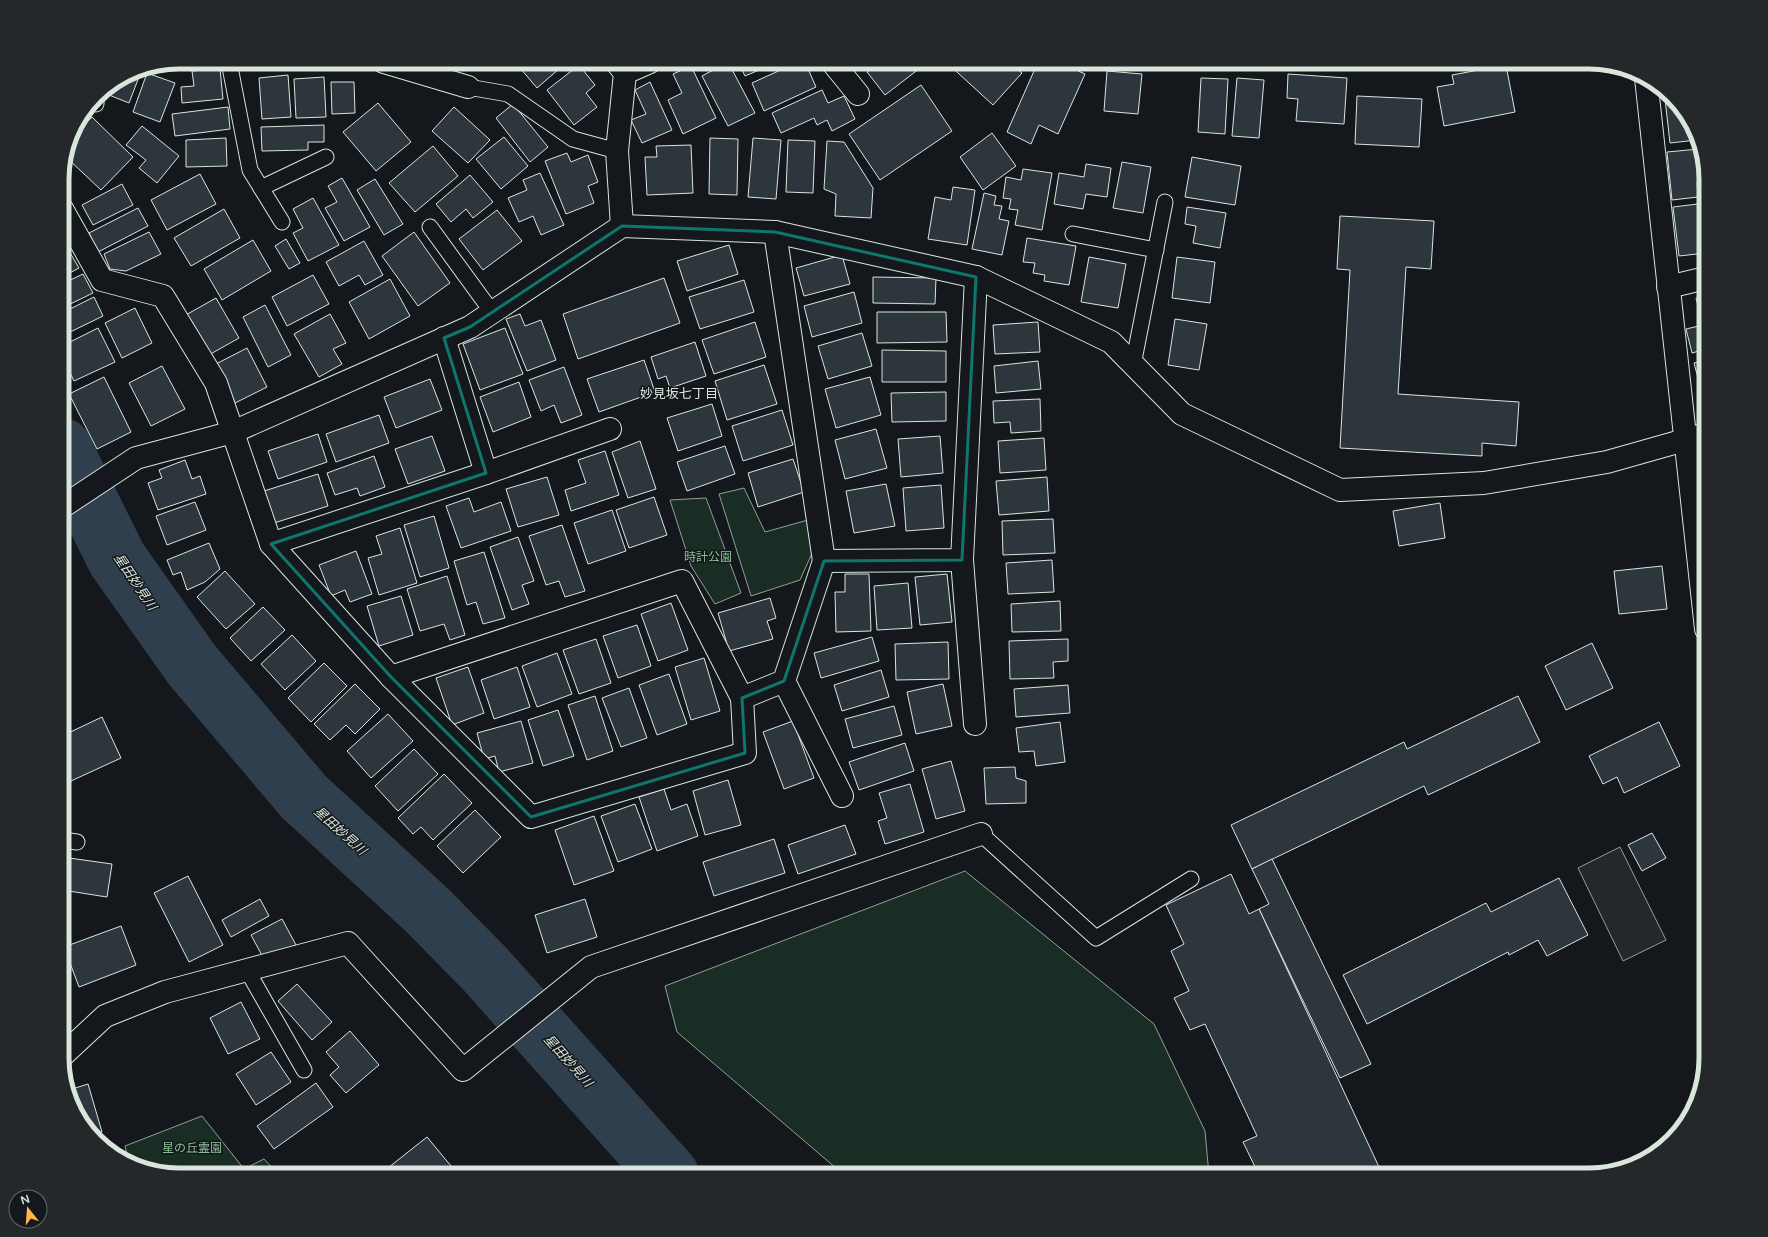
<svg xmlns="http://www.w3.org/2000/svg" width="1768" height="1237" viewBox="0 0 1768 1237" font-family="'Varela Round','Noto Sans JP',sans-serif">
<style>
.green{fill:#1a2d24;stroke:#939e99}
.parking{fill:#24282b;stroke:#939e99}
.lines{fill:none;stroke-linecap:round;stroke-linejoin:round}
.river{stroke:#2f3f4d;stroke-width:60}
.building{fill:#2c363c;stroke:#d8e6dc}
.service-casing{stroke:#d8e6dc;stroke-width:17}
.minor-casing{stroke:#d8e6dc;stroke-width:24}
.service{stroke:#14181c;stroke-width:15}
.minor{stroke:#14181c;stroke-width:22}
.marked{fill:none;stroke:#0f766e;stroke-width:3;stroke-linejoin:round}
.labels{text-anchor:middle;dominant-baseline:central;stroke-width:3;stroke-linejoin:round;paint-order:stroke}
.park-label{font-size:12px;fill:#8ac095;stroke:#14181c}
.neighbourhood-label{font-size:13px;fill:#d8e6dc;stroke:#14181c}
.water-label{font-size:13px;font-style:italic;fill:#d8e6dc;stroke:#14181c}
.rim{fill:none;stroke:#d8e6dc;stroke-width:5}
</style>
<rect width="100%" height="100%" fill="#14181c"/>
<g class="green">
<path d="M744,488L765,532L808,520L814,549L800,580L751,596L719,494Z"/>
<path d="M706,498L741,593L715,604L691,566L670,500Z"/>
<path d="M965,871L1154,1024L1205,1131L1209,1175H844L677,1032L665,986Z"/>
<path d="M202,1116L244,1169L264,1159L279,1175C236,1175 168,1182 129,1163L125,1146Z"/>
</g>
<path class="parking" d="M1620,847L1666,940L1623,961L1578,868Z"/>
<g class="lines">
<path class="river" d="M62,448L117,559L192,665L304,797L427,910L485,969L669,1175"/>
</g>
<g class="building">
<path d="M515,62H567L537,88Z"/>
<path d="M728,62L755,113L728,126L702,76Z"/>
<path d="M738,62H778L745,76Z"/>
<path d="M798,62H805L816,87L764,111L752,83Z"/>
<path d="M880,62H928L885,95L867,72Z"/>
<path d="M946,62H1009L1022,73L993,105Z"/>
<path d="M1038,62H1059L1085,74L1058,134L1039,125L1031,144L1007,132Z"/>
<path d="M579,65L595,85L586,93L597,107L574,125L547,90Z"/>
<path d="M1506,65L1515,112L1444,126L1437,87L1454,84L1452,75Z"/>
<path d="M691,66L716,118L683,134L668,100L682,93L673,74Z"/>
<path d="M142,69L129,103L104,93L105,90L134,71Z"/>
<path d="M220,69L223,99L182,103L181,87L194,86L192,71Z"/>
<path d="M1107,71L1142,74L1138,114L1104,111Z"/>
<path d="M147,73L175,83L160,122L133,112Z"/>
<path d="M1288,74L1347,78L1344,124L1296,121L1298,99L1287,98Z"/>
<path d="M288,75L291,117L262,119L259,78Z"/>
<path d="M324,77L326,117L296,118L294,79Z"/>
<path d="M1201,78L1228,79L1225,134L1198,132Z"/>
<path d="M1237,78L1264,80L1259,138L1232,136Z"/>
<path d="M331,82H354L355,113L332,114Z"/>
<path d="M650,82L672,130L642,143L631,120L646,114L635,90Z"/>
<path d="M921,85L952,131L880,180L849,134Z"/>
<path d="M822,90L828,103L844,96L855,119L832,131L827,120L817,125L814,118L781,133L772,113Z"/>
<path d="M1357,96L1422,99L1419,147L1355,144Z"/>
<path d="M1669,98L1694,127L1697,140L1670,143L1665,99Z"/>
<path d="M378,103L411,142L376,171L343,132Z"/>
<path d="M513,104L548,147L530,162L496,118Z"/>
<path d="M228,107L230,129L175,136L172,114Z"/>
<path d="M454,107L490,140L468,163L432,131Z"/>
<path d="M92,117L133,157L101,190L66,157L71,139Z"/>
<path d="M324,125V142H308V150L262,151L261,127Z"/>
<path d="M142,126L179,156L157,183L139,168L146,160L126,145Z"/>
<path d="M992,133L1016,166L983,190L960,157Z"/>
<path d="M504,137L528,166L501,189L476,159Z"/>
<path d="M226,138L227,166L186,167V140Z"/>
<path d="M710,138L738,139L737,195L709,194Z"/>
<path d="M753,138L781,140L776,199L748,197Z"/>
<path d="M788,140L815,141L813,193L786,192Z"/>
<path d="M827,141L844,142L873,188L871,218L835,216L836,194L824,189Z"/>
<path d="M691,145L693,193L647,195L645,157H657L656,146Z"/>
<path d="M433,146L458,176L415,212L389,183Z"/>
<path d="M1699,149L1706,181L1697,182L1698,197L1672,200L1667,152Z"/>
<path d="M567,153L571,162L588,155L598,182L588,186L594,203L566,214L545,161Z"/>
<path d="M1192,157L1241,166L1235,205L1185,197Z"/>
<path d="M1122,162L1151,167L1143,213L1113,208Z"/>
<path d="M1086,164L1111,168L1107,197L1086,194L1083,209L1054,204L1059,173L1084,177Z"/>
<path d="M1023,169L1052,173L1042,230L1015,225L1018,210L1009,209L1011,199L1003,198L1006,177L1021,180Z"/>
<path d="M540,173L564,225L541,235L533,216L519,222L508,198L527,190L523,180Z"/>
<path d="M200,174L216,204L167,230L151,200Z"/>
<path d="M470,175L493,202L473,218L466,209L451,222L436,204Z"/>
<path d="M342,178L370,227L344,241L325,208L337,202L328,186Z"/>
<path d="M375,179L403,224L384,235L357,190Z"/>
<path d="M122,184L133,205L93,225L82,205Z"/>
<path d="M953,187L975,190L967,245L928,239L935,197L951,200Z"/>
<path d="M984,193L996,196L994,205L1002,206L999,219L1009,221L1002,255L972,249Z"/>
<path d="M313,198L339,245L308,261L293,233L303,228L293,209Z"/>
<path d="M1706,203V253L1679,256L1673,207Z"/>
<path d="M1187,207L1226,213L1220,248L1193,243L1196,226L1185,224Z"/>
<path d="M138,208L148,226L98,252L89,233Z"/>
<path d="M224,209L240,238L191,266L174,238Z"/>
<path d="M497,210L522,241L483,270L459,239Z"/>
<path d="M1340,216L1434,221L1431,269L1406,267L1398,394L1519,402L1516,446L1482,443V456L1340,448L1350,270L1337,269Z"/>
<path d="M149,232L161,254L126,271L110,269L104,254Z"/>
<path d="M414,232L450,283L418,306L382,256Z"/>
<path d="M1027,238L1076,246L1069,285L1044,281L1045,275L1033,273L1035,263L1023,262Z"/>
<path d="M286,239L300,263L289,269L275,246Z"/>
<path d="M253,240L271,271L222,300L204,269Z"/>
<path d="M364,241L383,275L365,285L359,275L339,286L326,262Z"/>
<path d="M729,245L738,274L687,291L677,261Z"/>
<path d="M69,251L79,268L62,277V255Z"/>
<path d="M842,255L850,284L804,296L796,268Z"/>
<path d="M1089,257L1126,264L1118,308L1081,302Z"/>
<path d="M1177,257L1215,262L1210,303L1172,298Z"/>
<path d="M83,274L93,293L62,308V284Z"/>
<path d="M313,275L329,304L287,326L272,297Z"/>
<path d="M873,277L936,278L935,304L873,303Z"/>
<path d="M664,278L680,323L578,359L563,314Z"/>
<path d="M390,279L410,316L369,339L349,302Z"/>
<path d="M744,280L754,312L700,329L689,297Z"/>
<path d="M854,292L862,323L812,337L804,306Z"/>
<path d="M1706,295V349L1692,353L1686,329L1703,325L1696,298Z"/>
<path d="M94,297L103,316L62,336V313Z"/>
<path d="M216,298L239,338L207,356L184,316Z"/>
<path d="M265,305L291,355L268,367L243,317Z"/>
<path d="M135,308L152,343L122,358L105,323Z"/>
<path d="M877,312H946L947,342L877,343Z"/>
<path d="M330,314L346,343L333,349L342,364L319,377L294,334Z"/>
<path d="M520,314L525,326L541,320L556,360L527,371L506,319Z"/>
<path d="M1175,319L1207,324L1199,370L1168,365Z"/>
<path d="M755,322L766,357L714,374L702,340Z"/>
<path d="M1038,322L1040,352L995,354L993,325Z"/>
<path d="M98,328L115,362L74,381L62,357V346Z"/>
<path d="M505,328L523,374L480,390L463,344Z"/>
<path d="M862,333L872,366L828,379L818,346Z"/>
<path d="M695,342L706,376L670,388L666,376L658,379L651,357Z"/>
<path d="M247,348L267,387L233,404L214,365Z"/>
<path d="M882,350L946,351V382H882Z"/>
<path d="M644,360L655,392L599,412L587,379Z"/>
<path d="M1706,360V408L1694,363Z"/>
<path d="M1038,361L1041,389L996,393L994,366Z"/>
<path d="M764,365L777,404L727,420L715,381Z"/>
<path d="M162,366L185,409L151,426L129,383Z"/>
<path d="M564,367L582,415L561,423L554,405L541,411L529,380Z"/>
<path d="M104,377L131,432L97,449L69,394Z"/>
<path d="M870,377L881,415L836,428L825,389Z"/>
<path d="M430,379L442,410L396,428L384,397Z"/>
<path d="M519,382L531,417L493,432L480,397Z"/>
<path d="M946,392V421L892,422L891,393Z"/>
<path d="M1040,399L1041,431L1011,433L1010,422L994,423L993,401Z"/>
<path d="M712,404L722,436L678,451L667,418Z"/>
<path d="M782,410L793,445L743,461L732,426Z"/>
<path d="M379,415L389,443L336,462L326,434Z"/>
<path d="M876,429L887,468L845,479L835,440Z"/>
<path d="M318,434L327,462L278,479L268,451Z"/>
<path d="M432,436L445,471L408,484L395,449Z"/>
<path d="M940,436L943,473L901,477L898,439Z"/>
<path d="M1044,438L1046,470L1000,473L998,441Z"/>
<path d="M640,441L656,489L628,498L612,452Z"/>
<path d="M725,446L735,474L687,491L677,462Z"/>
<path d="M605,451L619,495L571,511L565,490L586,483L578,460Z"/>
<path d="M374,456L385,487L360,496L357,488L335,495L327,473Z"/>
<path d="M793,459L804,492L758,507L748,473Z"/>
<path d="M185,460L192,479L200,476L206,494L158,510L148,483L162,478L159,470Z"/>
<path d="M318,474L328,506L274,523L264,491Z"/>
<path d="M547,477L559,515L518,527L506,489Z"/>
<path d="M1047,477L1049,511L999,515L996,481Z"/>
<path d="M886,484L895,526L854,533L846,491Z"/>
<path d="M941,485L944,528L906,531L903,488Z"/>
<path d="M654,497L667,535L629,548L616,510Z"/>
<path d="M469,498L474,512L501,502L511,531L461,548L446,506Z"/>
<path d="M195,502L206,530L167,545L156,516Z"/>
<path d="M1440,503L1445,538L1399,546L1393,511Z"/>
<path d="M612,510L626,551L588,564L574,523Z"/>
<path d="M434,516L449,568L420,577L404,525Z"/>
<path d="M1053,519L1055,553L1003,555L1002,521Z"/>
<path d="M562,525L585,591L565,597L559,581L546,585L529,536Z"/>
<path d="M400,528L417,583L379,595L368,558L382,554L376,536Z"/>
<path d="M518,537L534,581L522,585L529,604L512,610L490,547Z"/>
<path d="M209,543L220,569L205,582L187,590L181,572L173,575L167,560Z"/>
<path d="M356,551L372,594L350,602L345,590L331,596L319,565Z"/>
<path d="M484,552L505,618L483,624L476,602L467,605L454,561Z"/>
<path d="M1052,560L1054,592L1008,594L1006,563Z"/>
<path d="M1662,566L1667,609L1619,614L1614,571Z"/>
<path d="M225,571L255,604L226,629L197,597Z"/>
<path d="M845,574H869L871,631L836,632L835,592H845Z"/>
<path d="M947,574L952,622L920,625L915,577Z"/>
<path d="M447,576L465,635L450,640L444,624L420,631L407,589Z"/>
<path d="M908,583L912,628L877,630L874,586Z"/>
<path d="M401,596L413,635L379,646L367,606Z"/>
<path d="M770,598L776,618L767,621L773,639L729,651L718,613Z"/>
<path d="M1060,601L1061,631L1012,632L1011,604Z"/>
<path d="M671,603L688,650L658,661L641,614Z"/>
<path d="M263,607L285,630L251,661L230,638Z"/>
<path d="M637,625L651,666L618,678L603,636Z"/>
<path d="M292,635L316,661L285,690L261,664Z"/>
<path d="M872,637L879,661L821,678L814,653Z"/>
<path d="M596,639L611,683L579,694L563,650Z"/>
<path d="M1068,639V661L1053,662L1054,678L1010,679L1009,641Z"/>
<path d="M948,642L949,679L896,680L895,644Z"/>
<path d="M1592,643L1613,688L1566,710L1545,666Z"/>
<path d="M557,653L572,694L537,707L522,666Z"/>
<path d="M704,658L720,711L691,720L675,667Z"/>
<path d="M324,663L347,686L311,722L288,698Z"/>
<path d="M468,667L484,713L452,725L436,678Z"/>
<path d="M517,667L530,707L494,719L481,680Z"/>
<path d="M881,670L889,697L842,711L834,685Z"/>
<path d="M669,674L687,724L657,735L639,685Z"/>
<path d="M355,684L380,709L355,734L346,725L330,740L314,724Z"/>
<path d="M943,684L952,726L916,734L907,692Z"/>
<path d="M1068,685L1070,713L1016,717L1014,689Z"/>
<path d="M629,688L647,738L621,747L602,698Z"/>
<path d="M595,696L613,751L587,760L568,705Z"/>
<path d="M1518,696L1540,742L1428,795L1424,786L1252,869L1231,825L1404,742L1407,749Z"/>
<path d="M894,706L902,735L853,748L845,719Z"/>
<path d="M558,710L574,756L543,766L528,720Z"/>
<path d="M388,714L413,741L371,778L347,751Z"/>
<path d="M102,717L121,758L71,781L62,764V736Z"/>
<path d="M521,721L533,763L499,772L495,756L484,759L477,733Z"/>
<path d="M793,721L814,778L784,789L763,732Z"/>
<path d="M1060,722L1065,762L1036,766L1034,751L1019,752L1016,728Z"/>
<path d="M1659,722L1680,766L1624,793L1617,777L1603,784L1589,756Z"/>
<path d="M905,743L914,771L859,790L849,762Z"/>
<path d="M414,749L438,774L398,811L375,786Z"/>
<path d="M951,761L965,811L936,819L922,769Z"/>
<path d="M1015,767L1016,778L1026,781V803L986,804L984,768Z"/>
<path d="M444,774L472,803L433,840L421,827L413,834L398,818Z"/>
<path d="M728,780L741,825L705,835L693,791Z"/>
<path d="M910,784L924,832L885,844L878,821L887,818L879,793Z"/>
<path d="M664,789L671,810L687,804L698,836L657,851L639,797Z"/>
<path d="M635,804L652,849L618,862L601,816Z"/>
<path d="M475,810L501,837L463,873L437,846Z"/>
<path d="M594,816L614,871L574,885L555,830Z"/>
<path d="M845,825L856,854L798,874L788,845Z"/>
<path d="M1652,833L1666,858L1642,871L1628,845Z"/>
<path d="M774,839L785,873L714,896L703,862Z"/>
<path d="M62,857L112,864L107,897L62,890Z"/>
<path d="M1272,859L1371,1064L1340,1078L1259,909L1269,904L1252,869Z"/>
<path d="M1231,874L1249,914L1259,909L1379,1167L1362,1175H1276L1273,1169L1259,1175L1243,1142L1257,1136L1205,1024L1190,1030L1174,998L1189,991L1171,951L1184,944L1166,905Z"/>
<path d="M188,876L223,945L189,962L154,893Z"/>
<path d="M1559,878L1588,935L1547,956L1538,940L1509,955L1508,952L1367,1024L1343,975L1486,903L1491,912Z"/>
<path d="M260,899L269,916L231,937L222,920Z"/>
<path d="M585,899L597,937L547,953L535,915Z"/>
<path d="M282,919L296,945L265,961L251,935Z"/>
<path d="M121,926L136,965L79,987L64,947Z"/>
<path d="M62,984L68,1000L62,1002Z"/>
<path d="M297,984L332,1022L312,1040L278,1001Z"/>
<path d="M241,1002L260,1039L228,1054L210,1018Z"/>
<path d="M350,1031L379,1065L346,1093L330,1075L339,1067L326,1052Z"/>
<path d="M271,1052L291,1082L256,1105L236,1074Z"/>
<path d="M316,1083L333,1107L274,1149L257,1126Z"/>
<path d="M88,1084L102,1132L94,1134L78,1116L69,1090Z"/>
<path d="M427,1137L451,1166L440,1175H379Z"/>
<path d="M461,1171L465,1175H457Z"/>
</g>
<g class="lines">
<defs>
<g id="service">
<path d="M229,62L250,170L282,222"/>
<path d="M468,87L508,94L573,139L617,151"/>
<path d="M96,97V104"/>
<path d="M261,188L326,157"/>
<path d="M430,227L492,312"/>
<path d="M1073,234L1156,250"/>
<path d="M1133,365L1165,202"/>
<path d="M981,834L1096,938L1191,879"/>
<path d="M62,840L77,842"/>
<path d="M247,970L304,1070"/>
</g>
<g id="minor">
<path d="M384,62L468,87"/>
<path d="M616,62L625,73L617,151L622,226"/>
<path d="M832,62L858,94"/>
<path d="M625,73L650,62"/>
<path d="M1646,78L1706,629"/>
<path d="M62,209L102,280L163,296L216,383L271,544L391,677L531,817L745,753L742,698"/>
<path d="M775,232L824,561L962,560L976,277"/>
<path d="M1668,287L1706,278"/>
<path d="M486,473L610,429"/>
<path d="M62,507L136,458L233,432L470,327L622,226L775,232L976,277L1111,342L1182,414L1340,490L1484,483L1607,462L1706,434"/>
<path d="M271,544L486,473L444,338"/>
<path d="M962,560L975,724"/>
<path d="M391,677L682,581L742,698L784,681L824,561"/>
<path d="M784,681L842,796"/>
<path d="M62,1056L105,1016L165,992L348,943L463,1070L591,967L981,834"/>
</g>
</defs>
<use href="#service" class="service-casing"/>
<use href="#minor" class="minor-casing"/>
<use href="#service" class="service"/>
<use href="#minor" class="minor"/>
</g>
<path class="marked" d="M622,226L775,232L976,277L962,560L824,561L784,681L742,698L745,753L531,817L391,677L271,544L486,473L444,338L470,327Z"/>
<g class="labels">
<g class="park-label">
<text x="708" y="557">時計公園</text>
<text x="192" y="1148">星の丘霊園</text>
</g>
<g class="neighbourhood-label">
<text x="679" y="394">妙見坂七丁目</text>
</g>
<g class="water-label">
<text transform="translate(135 582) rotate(56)">星田妙見川</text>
<text transform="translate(340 831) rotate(42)">星田妙見川</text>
<text transform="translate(568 1061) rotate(48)">星田妙見川</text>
</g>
</g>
<path d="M0 0H1768V1237H0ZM179 69H1589A110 110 0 0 1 1699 179V1058A110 110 0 0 1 1589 1168H179A110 110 0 0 1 69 1058V179A110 110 0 0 1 179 69Z" fill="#24282b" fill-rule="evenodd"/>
<path class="rim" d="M179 69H1589A110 110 0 0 1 1699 179V1058A110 110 0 0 1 1589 1168H179A110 110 0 0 1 69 1058V179A110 110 0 0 1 179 69Z"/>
<g transform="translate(28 1209) rotate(343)"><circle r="19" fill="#14181c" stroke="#626a69"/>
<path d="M0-3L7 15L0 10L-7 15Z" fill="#ffb74d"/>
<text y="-6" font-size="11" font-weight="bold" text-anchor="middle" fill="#d8e6dc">N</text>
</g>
</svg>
